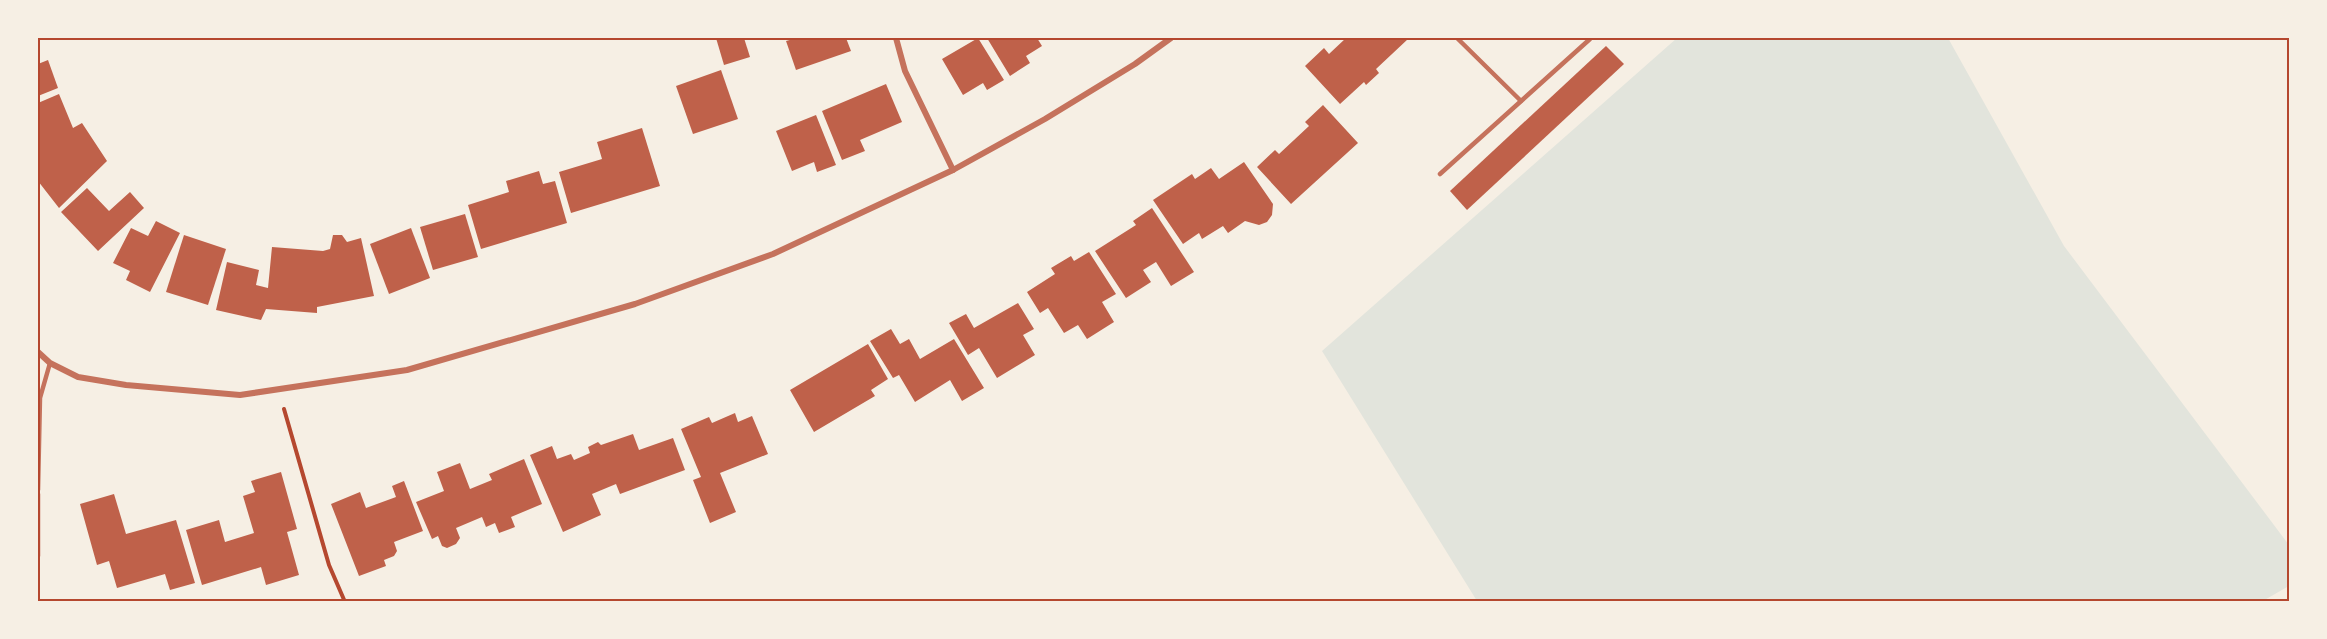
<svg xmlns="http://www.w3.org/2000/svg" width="2327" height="639" viewBox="0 0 2327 639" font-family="'DejaVu Sans',sans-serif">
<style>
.green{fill:#e2e4dc}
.building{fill:#bf614a}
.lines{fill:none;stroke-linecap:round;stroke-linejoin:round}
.path{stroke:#b5482f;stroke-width:4}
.service{stroke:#c5725c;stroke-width:4.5}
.minor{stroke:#c5725c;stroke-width:6}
.neatline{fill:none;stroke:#b5482f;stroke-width:2}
</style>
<rect width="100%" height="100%" fill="#f6efe4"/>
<path class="green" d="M1677,38H1948L2064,246L2289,545V586L2261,602L1477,601L1322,351Z"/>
<g class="building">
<path d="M716,38H744L750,57L724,65Z"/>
<path d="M797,38H846L851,51L796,70L786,41Z"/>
<path d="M978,38L1004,80L987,90L983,83L963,95L942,59Z"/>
<path d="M987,38H1037L1042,46L1026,56L1030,63L1010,76Z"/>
<path d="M1346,38L1408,39L1376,69L1379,73L1366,85L1364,82L1340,104L1305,66L1324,48L1329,54Z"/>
<path d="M1606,46L1624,64L1467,210L1450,191Z"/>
<path d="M48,60L58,88L38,96V64Z"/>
<path d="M721,70L738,119L693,134L676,86Z"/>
<path d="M886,84L902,122L860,140L865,151L842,160L822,111Z"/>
<path d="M59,94L73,128L82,123L107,161L59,208L38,181V103Z"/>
<path d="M1323,105L1358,143L1291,204L1257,167L1275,150L1279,154L1309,126L1305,122Z"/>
<path d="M816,115L836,165L817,172L814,162L792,171L776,131Z"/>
<path d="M642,128L660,186L571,213L559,172L602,159L597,142Z"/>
<path d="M1244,162L1273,204L1272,215L1267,222L1259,225L1245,221L1228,233L1223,226L1202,239L1199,233L1183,244L1153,200L1192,174L1195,179L1211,168L1219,179Z"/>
<path d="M539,171L543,184L555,181L567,223L481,249L468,205L509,192L506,181Z"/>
<path d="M87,188L109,211L130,192L144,208L98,251L61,212Z"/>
<path d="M1152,208L1194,272L1171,286L1156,262L1143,270L1151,282L1126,298L1095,251L1136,225L1133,221Z"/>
<path d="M465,214L478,257L433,270L420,227Z"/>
<path d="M156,221L180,233L150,292L126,280L130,271L113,263L131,228L148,236Z"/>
<path d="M411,228L430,278L389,294L370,244Z"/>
<path d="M184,235L226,249L208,305L166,292Z"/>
<path d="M333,235H342L347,242L361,238L374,296L317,307V313L266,309L261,320L216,310L227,262L259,270L256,285L268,288L272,247L323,251L330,249Z"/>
<path d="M1089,252L1116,294L1102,302L1114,322L1087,339L1078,325L1064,333L1048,308L1040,313L1027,292L1055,274L1051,268L1071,256L1074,261Z"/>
<path d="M1018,303L1034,329L1023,335L1035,355L997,378L979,348L968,355L949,323L966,314L974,328Z"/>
<path d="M891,329L900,344L909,339L920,359L954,339L984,388L962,401L950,380L915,402L899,375L893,378L870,341Z"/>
<path d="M868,344L888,379L871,390L875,396L814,432L790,390Z"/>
<path d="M735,413L738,422L752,416L768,454L720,473L736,512L710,523L693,480L701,477L681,429L709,417L712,423Z"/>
<path d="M633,434L639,450L673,438L685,470L620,494L616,484L592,494L601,515L563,532L530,455L552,446L557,459L571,454L574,460L590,453L588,447L598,442L601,445Z"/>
<path d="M524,459L542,504L511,517L515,527L499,533L495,523L486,527L482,517L456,528L460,538L456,544L447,548L442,546L438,536L432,539L416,502L444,491L437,472L460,463L470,489L492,480L489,474Z"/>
<path d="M281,472L297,529L287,532L299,575L266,585L261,567L202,585L186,530L219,520L225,542L254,533L243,496L255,492L251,481Z"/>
<path d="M404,481L423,531L394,542L397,551L394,556L384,560L386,566L359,576L331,504L360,492L366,508L396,497L392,486Z"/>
<path d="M114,494L126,534L176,520L195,583L170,590L165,574L117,588L109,561L97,565L80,504Z"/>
</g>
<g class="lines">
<path class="path" d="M284,409L329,565L345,602"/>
<g class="service">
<path d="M1457,38L1521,101"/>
<path d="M1440,174L1590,39"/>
<path d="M38,490L40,398L50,363"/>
<path d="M38,494V556"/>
</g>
<g class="minor">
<path d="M896,38L905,71L953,170"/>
<path d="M38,352L50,363L78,377L126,385L240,395L407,370L635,304L773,254L953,170L1045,119L1135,64L1171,38"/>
</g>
</g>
<rect width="2327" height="639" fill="none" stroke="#f6efe4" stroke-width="78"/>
<rect x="39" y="39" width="2249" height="561" class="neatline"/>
</svg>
